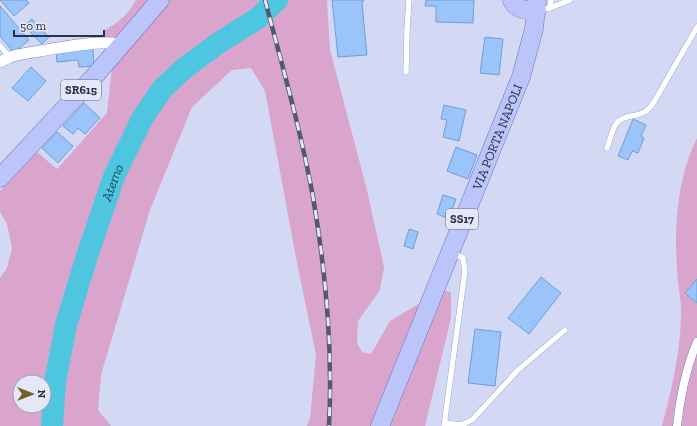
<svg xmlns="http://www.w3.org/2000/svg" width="697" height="426" viewBox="0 0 697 426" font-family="'Zilla Slab',serif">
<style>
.green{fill:#d9a5cc;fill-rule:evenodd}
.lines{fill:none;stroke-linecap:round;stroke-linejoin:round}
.river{stroke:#4fc6e0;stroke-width:22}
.building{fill:#9ac4fa;stroke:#719ed7}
.service-casing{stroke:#7581c1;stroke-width:6}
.pedestrian-casing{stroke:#7581c1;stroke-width:9}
.minor-casing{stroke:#7581c1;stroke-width:12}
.primary-casing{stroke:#6c78ba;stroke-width:19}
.service{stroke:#fff;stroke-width:5.5}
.pedestrian{stroke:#fff;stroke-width:8}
.minor{stroke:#fff;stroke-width:11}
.primary{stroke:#bbc5f9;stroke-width:18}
.rail-casing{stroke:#525772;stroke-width:4.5}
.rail{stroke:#e4e7f5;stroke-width:3;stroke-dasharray:9;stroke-linecap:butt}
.labels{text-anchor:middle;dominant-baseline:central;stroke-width:3;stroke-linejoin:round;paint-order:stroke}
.shield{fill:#e4e7f5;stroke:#63687f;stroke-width:1}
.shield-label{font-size:12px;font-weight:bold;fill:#2c314c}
.street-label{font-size:13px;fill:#2c314c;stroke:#e4e7f5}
.water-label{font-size:14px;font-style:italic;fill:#1a4d58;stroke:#e4e7f5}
</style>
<rect width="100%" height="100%" fill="#d3d9f5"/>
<g class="green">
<path d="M136,0H327L330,50L366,186L384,267L380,290L358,321L357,343L362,352L371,354L390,321L442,290L451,292V318L425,426H307L310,418L316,355L297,263L265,91L251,68L232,70L192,107L150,210L101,375L98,410L111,426H0V278L7,268L12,248L7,224L0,212V191L36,151L57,169L107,113L112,67L103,31C117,24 129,14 136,0ZM20,382H44V406H20Z"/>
<path d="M697,138V426H662C671,391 680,354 681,318C682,302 678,286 677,270C674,225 677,179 697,138Z"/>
</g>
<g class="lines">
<path class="river" id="s1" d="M52,426L55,382L66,325L87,256L115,174L143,117L163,88L186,67L217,44L258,18L277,0"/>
</g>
<g class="building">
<path d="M0,0H26L29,3L14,16Z"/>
<path d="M332,0H364L362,3L367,55L338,57Z"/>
<path d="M426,0H474L473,23L436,22V6H425Z"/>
<path d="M0,6L29,40L14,53L0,36Z"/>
<path d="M32,19L49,37L42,44L24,26Z"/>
<path d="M485,37L503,39L499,75L480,73Z"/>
<path d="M93,48L94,66L79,67L78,60L57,62L56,51Z"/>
<path d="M31,67L46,81L28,101L12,88Z"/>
<path d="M84,103L100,118L85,134L78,128L73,134L63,126Z"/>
<path d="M444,105L466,110L459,141L443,137L447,120L441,119Z"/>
<path d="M633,119L646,125L641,136L644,138L638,153L632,151L628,160L618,156Z"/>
<path d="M57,132L73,146L58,163L42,148Z"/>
<path d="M456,147L477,155L468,179L447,171Z"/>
<path d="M443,195L456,199L449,219L437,214Z"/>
<path d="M409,229L418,232L413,249L404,246Z"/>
<path d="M541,277L561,293L529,334L508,318Z"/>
<path d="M697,279V303L685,293Z"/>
<path d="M475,329L501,332L495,386L468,383Z"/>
</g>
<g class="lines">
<defs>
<g id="service">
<path d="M550,8L551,0"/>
<path d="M539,10L550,8L570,0"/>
<path d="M0,46L10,57"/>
<path d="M406,72L407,31L409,0"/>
<path d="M607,148C610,140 612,130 616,124C622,115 634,117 642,113C648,111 651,106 654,102L697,27"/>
<path d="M445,423L461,425L472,420L518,370L565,330"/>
<path d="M444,426L465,271L463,258L453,253"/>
</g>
<path id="pedestrian" d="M677,426C680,398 686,368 697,342"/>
<path id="minor" d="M0,62L10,57L17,55C36,52 108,37 122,45"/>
<g id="primary">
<path d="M512,0C517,11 526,10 537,10"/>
<path d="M0,178L92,79L160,0"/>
<path id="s2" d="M380,426L521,77L534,29L537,0"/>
</g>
</defs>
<use href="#service" class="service-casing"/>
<use href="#pedestrian" class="pedestrian-casing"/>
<use href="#minor" class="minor-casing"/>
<use href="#primary" class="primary-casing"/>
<use href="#service" class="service"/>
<use href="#pedestrian" class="pedestrian"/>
<use href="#minor" class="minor"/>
<use href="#primary" class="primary"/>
<defs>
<path id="rail" d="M265,0C282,65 301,131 313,197C326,273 333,349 329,426"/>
</defs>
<use href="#rail" class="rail-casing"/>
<use href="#rail" class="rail"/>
</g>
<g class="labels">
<g class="shield">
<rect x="61" y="80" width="40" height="20" rx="3"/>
<rect x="446" y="209" width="32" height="20" rx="3"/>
</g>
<g class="shield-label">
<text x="81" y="90">SR615</text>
<text x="462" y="219">SS17</text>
</g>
<g class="street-label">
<text stroke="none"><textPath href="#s2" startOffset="312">VIA PORTA NAPOLI</textPath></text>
</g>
<g class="water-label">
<text stroke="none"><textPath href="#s1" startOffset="252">Aterno</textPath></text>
</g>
</g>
<g transform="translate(32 394) rotate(90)"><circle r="19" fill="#e4e7f5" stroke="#9a9eb1"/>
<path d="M0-3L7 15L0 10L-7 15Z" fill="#6f622f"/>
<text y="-6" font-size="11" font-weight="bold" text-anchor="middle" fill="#2c314c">N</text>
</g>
<path d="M14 30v6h90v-6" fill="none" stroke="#2c314c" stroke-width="2"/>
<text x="20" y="30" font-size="12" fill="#2c314c" stroke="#e4e7f5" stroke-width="3" paint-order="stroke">50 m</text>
</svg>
